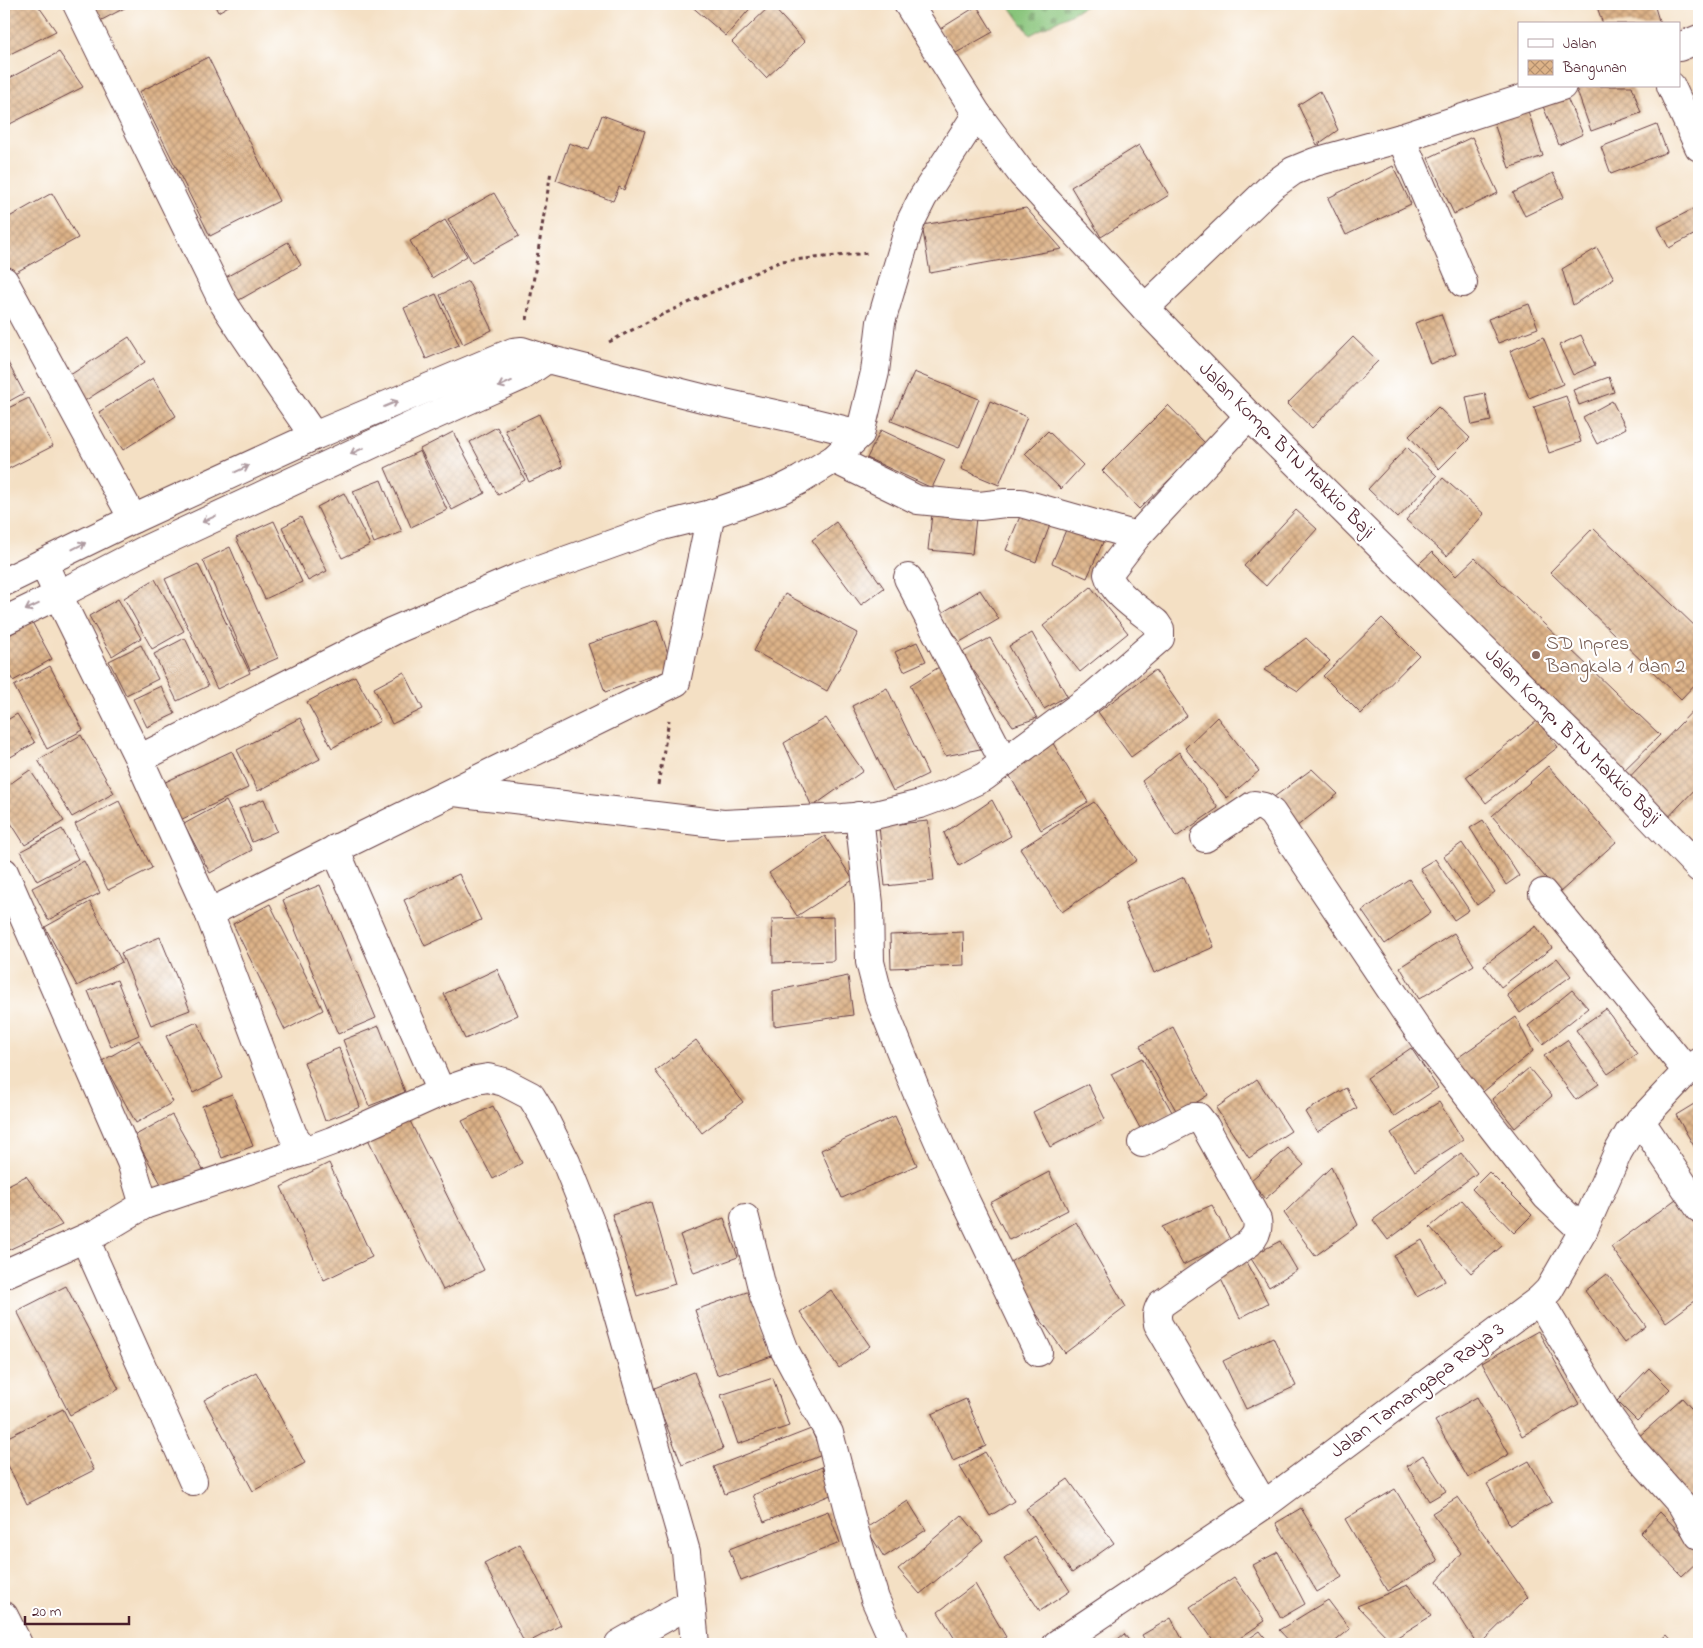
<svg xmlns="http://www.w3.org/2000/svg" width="1703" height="1648" viewBox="0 0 1703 1648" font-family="'Indie Flower',sans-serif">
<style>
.cemetery{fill:url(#cemetery-stones);stroke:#697252}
.building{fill:url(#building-cross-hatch)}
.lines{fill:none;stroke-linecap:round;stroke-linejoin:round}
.minor-casing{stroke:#643c42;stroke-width:30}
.path{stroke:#643c42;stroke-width:3;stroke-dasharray:4 4;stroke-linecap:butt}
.minor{stroke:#fff;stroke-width:28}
.oneway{stroke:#ae9aa0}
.education-dot{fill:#8d6e63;stroke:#fff;stroke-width:2}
.labels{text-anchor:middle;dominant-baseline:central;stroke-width:4.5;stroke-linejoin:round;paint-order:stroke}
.street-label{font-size:20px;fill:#4a1f2b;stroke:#fff}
.education-label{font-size:20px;fill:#785e54;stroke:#fff;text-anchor:start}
</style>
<defs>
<pattern id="cemetery-stones" width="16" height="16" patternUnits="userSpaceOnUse" patternTransform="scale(1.25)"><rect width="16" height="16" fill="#88c47a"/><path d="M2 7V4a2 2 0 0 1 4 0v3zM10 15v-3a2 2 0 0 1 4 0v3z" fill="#719f64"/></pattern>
<pattern id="building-cross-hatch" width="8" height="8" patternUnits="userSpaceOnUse" patternTransform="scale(1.25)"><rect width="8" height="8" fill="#ddb388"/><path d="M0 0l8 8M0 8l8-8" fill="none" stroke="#b5916f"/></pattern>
</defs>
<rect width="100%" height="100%" fill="#fff"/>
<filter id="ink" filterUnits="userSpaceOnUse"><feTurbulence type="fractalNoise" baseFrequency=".02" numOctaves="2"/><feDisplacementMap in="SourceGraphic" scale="10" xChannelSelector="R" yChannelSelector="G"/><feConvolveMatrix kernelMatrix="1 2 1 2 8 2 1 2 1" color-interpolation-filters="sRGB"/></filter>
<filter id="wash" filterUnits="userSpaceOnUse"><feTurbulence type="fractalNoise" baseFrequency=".0096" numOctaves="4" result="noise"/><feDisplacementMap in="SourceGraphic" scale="20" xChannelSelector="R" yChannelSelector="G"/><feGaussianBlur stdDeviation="1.12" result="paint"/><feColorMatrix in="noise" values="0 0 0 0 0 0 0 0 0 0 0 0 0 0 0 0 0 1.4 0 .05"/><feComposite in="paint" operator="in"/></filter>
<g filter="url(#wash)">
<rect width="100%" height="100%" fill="#f4e0c4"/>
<path class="cemetery" d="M1008,4H1089L1030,35Z"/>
<g id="blocks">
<g class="building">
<path d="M4,4H37L56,31L4,57Z"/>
<path d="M88,4H132L98,22Z"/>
<path d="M214,4H232L218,12Z"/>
<path d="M689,4H754L726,36Z"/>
<path d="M1596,4H1654L1660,24H1603Z"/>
<path d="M771,5L805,42L766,78L732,42Z"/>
<path d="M977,6L993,32L956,53L940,29Z"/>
<path d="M59,52L83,87L4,127V81Z"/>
<path d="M208,57L279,201L210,236L139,92Z"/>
<path d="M1582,86H1632L1641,113L1591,131L1576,88Z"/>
<path d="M1563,89L1583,134L1559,145L1540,99Z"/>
<path d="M1320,91L1338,130L1317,145L1298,105Z"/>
<path d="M1526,105L1543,156L1509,168L1492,117Z"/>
<path d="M602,115L645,131L624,190L619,187L613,201L556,180L569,143L589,150Z"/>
<path d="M1657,125L1667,152L1611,174L1601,147Z"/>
<path d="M1472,137L1498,193L1454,214L1428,158Z"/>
<path d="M1139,145L1169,195L1101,237L1071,187Z"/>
<path d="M1393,166L1411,204L1346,235L1328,198Z"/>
<path d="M1553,173L1564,197L1525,216L1513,193Z"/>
<path d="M52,193L78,238L9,276L4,266V220Z"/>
<path d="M494,193L519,236L472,262L448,219Z"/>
<path d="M1699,206V232L1669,248L1658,227Z"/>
<path d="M1026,208L1062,249L930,273L922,225Z"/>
<path d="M445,220L467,256L432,278L410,241Z"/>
<path d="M288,242L301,265L232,304L219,281Z"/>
<path d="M1597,248L1614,278L1573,305L1562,269Z"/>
<path d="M468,281L492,330L463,344L440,295Z"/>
<path d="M436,294L459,345L426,359L404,308Z"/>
<path d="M1529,304L1538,328L1498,343L1488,319Z"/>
<path d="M1441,314L1456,354L1430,364L1415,323Z"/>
<path d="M1581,335L1595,365L1573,375L1559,345Z"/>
<path d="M129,337L145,362L83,402L67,377Z"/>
<path d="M1353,337L1378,361L1312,428L1287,404Z"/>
<path d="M1543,337L1563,384L1529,398L1510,351Z"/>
<path d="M4,355L24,393L4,404Z"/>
<path d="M914,372L979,399L959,448L891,421Z"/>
<path d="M1609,377L1614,392L1579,405L1573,390Z"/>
<path d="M153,378L176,416L123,450L99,412Z"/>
<path d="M1485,393L1491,421L1472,425L1466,397Z"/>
<path d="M1566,396L1581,442L1549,453L1534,407Z"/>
<path d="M29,398L53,446L4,471V410Z"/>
<path d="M990,401L1027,417L999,485L961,469Z"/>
<path d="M1612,401L1626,428L1597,444L1583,417Z"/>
<path d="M1168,405L1206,444L1139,509L1102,471Z"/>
<path d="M1438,407L1470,438L1439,469L1409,436Z"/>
<path d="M539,414L563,467L529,482L505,430Z"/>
<path d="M497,427L525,480L498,495L470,442Z"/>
<path d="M881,430L945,460L932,488L867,458Z"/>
<path d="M1048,431L1083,465L1061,489L1025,454Z"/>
<path d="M453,432L485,493L452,510L420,449Z"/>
<path d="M1407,447L1437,476L1398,518L1368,489Z"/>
<path d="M420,451L447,510L411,527L385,468Z"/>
<path d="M1443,478L1484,514L1447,556L1406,520Z"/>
<path d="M381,480L402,532L374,543L353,491Z"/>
<path d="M344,493L370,545L342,558L317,507Z"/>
<path d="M1296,510L1317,529L1266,586L1244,566Z"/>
<path d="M932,514L976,518L972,554L928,550Z"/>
<path d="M1021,514L1050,525L1036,562L1006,550Z"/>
<path d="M301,517L327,571L308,581L282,527Z"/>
<path d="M274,521L302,582L265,599L236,538Z"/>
<path d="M836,522L884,588L861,605L812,540Z"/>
<path d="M1068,525L1104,540L1087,578L1052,563Z"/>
<path d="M1593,528L1699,630V680L1681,699L1550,572Z"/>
<path d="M230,547L278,658L250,670L203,560Z"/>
<path d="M1432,552L1456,576L1475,558L1660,735L1617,777L1411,571Z"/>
<path d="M198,564L250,673L217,689L165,579Z"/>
<path d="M155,579L184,631L152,649L124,598Z"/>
<path d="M1091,587L1128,633L1080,672L1043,626Z"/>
<path d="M980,590L999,619L960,642L940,614Z"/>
<path d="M785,594L858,633L827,691L754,651Z"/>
<path d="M118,599L141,638L112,656L89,616Z"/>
<path d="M1382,618L1419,655L1361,714L1323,676Z"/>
<path d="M657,620L673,669L605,692L588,644Z"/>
<path d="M32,622L52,659L13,681L4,665V638Z"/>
<path d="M1032,633L1067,696L1044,709L1009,646Z"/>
<path d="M185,638L208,686L177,701L154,654Z"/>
<path d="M990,638L1037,718L1013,726L961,653Z"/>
<path d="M1306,638L1330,661L1298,691L1264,670Z"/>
<path d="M917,642L926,661L904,671L895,652Z"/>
<path d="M141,645L158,679L126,695L109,661Z"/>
<path d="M944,664L985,748L945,756L910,685Z"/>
<path d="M50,666L83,730L47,749L14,686Z"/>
<path d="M1155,670L1187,716L1131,757L1098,712Z"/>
<path d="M404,672L423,709L392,724L374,688Z"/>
<path d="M355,676L380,721L332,748L307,702Z"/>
<path d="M161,686L175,714L147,727L133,699Z"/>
<path d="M887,688L928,774L893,791L852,706Z"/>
<path d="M1699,704V785L1662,824L1622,785Z"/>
<path d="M17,714L35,743L7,759L4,753V722Z"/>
<path d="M1217,717L1259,771L1227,798L1185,748Z"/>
<path d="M300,718L320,759L258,791L237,750Z"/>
<path d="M826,718L863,771L812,807L784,743Z"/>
<path d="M1537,721L1558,747L1486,803L1466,777Z"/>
<path d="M81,735L114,793L72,817L38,760Z"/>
<path d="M1051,740L1088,802L1041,830L1007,771Z"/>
<path d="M232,751L248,788L178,821L161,784Z"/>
<path d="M1179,752L1218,808L1176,837L1142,781Z"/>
<path d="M1548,766L1616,842L1559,893L1492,816Z"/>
<path d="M1312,769L1338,794L1296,827L1274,797Z"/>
<path d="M30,770L64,821L25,845L4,812V788Z"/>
<path d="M264,799L277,831L252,842L239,809Z"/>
<path d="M992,800L1011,836L959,866L944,833Z"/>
<path d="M119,801L152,868L108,890L75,824Z"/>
<path d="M226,801L252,850L210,873L184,824Z"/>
<path d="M1094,802L1137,860L1062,912L1020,849Z"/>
<path d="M1483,820L1519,876L1506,885L1470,828Z"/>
<path d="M928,821L934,881L885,886L879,826Z"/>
<path d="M62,829L78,859L37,881L21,851Z"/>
<path d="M825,836L853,880L797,916L769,873Z"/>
<path d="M1462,843L1495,892L1477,905L1444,856Z"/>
<path d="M1435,859L1469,910L1454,920L1420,868Z"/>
<path d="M84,861L100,893L48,920L32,888Z"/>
<path d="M459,874L481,920L425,946L404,900Z"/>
<path d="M1184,877L1214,947L1154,973L1124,903Z"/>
<path d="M1409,879L1431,912L1385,944L1362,911Z"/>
<path d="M320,885L376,1018L338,1034L283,900Z"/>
<path d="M90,902L122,962L77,986L45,927Z"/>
<path d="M270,904L323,1010L285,1030L233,924Z"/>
<path d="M833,917L834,961L773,963L772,919Z"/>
<path d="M1536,926L1552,948L1501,987L1484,965Z"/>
<path d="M963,932L964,965L891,968L890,935Z"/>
<path d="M1454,933L1474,965L1419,999L1400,967Z"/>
<path d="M160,937L190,1010L151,1025L121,953Z"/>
<path d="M1557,958L1571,976L1520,1013L1507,995Z"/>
<path d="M497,969L518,1015L465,1039L444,994Z"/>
<path d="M848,976L853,1015L774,1026L773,991Z"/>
<path d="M117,980L139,1035L111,1047L88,991Z"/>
<path d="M1572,990L1588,1008L1543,1044L1528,1026Z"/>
<path d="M1606,1009L1637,1054L1608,1074L1576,1030Z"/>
<path d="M1516,1017L1533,1051L1478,1096L1456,1059Z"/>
<path d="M197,1022L223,1078L193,1093L166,1036Z"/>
<path d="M379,1026L405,1092L369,1106L343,1040Z"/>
<path d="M1173,1027L1208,1095L1178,1114L1140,1046Z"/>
<path d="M139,1040L173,1102L136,1123L102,1061Z"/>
<path d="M696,1040L743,1102L702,1133L655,1071Z"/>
<path d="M1567,1040L1599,1084L1576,1100L1544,1056Z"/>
<path d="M339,1048L360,1107L325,1121L304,1062Z"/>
<path d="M1411,1048L1438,1088L1394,1117L1367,1078Z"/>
<path d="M1142,1058L1172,1112L1140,1128L1111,1074Z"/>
<path d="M1529,1068L1552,1096L1515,1128L1492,1099Z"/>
<path d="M1257,1079L1291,1131L1249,1158L1216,1108Z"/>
<path d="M1088,1084L1105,1119L1050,1147L1033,1112Z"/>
<path d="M1346,1088L1357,1108L1317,1132L1305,1112Z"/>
<path d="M232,1094L253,1146L222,1158L202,1106Z"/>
<path d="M1699,1101V1155L1676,1115Z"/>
<path d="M1439,1102L1463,1140L1415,1171L1391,1133Z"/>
<path d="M493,1106L522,1163L493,1179L462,1121Z"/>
<path d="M172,1115L203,1170L165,1191L134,1136Z"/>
<path d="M895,1116L917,1165L842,1198L821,1150Z"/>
<path d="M409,1119L484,1270L443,1290L368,1139Z"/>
<path d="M1288,1148L1304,1165L1265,1199L1250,1181Z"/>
<path d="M1461,1153L1477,1173L1388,1240L1373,1220Z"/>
<path d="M329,1163L372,1257L324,1280L281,1187Z"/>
<path d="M1331,1167L1358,1225L1315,1256L1284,1213Z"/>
<path d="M1049,1172L1068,1210L1009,1240L990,1203Z"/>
<path d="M1489,1172L1532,1215L1514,1233L1472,1189Z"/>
<path d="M26,1176L62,1225L4,1252V1187Z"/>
<path d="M1676,1199L1699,1230V1298L1666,1322L1611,1247Z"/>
<path d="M1462,1200L1502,1246L1471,1273L1430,1227Z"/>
<path d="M651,1202L675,1284L637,1296L612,1214Z"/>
<path d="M1212,1205L1231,1241L1183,1265L1162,1227Z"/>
<path d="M724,1218L738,1257L694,1273L680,1235Z"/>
<path d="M1076,1222L1126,1307L1065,1353L1002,1267Z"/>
<path d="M1422,1240L1445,1281L1417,1297L1394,1256Z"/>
<path d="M1280,1241L1297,1270L1269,1287L1250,1257Z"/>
<path d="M1245,1260L1268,1303L1240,1318L1218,1273Z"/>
<path d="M1607,1274L1646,1326L1624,1343L1585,1291Z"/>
<path d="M66,1286L119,1389L70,1415L17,1311Z"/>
<path d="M831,1290L870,1346L839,1368L800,1312Z"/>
<path d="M750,1291L772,1356L717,1375L695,1310Z"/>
<path d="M1538,1331L1579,1404L1522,1436L1482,1363Z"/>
<path d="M1273,1337L1296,1386L1246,1409L1223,1361Z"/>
<path d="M1649,1368L1670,1389L1637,1421L1617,1401Z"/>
<path d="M256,1372L305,1463L253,1491L204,1400Z"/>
<path d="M694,1372L723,1449L682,1465L652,1389Z"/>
<path d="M773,1378L789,1426L738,1444L721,1395Z"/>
<path d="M1477,1397L1509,1454L1468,1478L1435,1421Z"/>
<path d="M1682,1398L1699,1417V1491L1689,1499L1636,1439Z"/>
<path d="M966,1399L986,1446L953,1461L932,1414Z"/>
<path d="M63,1409L94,1470L27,1504L4,1457V1439Z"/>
<path d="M811,1429L822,1455L725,1494L714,1467Z"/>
<path d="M985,1452L1014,1501L990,1516L960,1467Z"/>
<path d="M1423,1455L1446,1491L1429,1501L1407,1466Z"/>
<path d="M1529,1461L1552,1502L1510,1525L1487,1484Z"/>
<path d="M822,1467L833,1494L764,1522L753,1495Z"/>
<path d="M1068,1479L1114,1543L1072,1573L1026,1509Z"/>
<path d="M1395,1489L1438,1561L1387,1591L1345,1519Z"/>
<path d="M1458,1497L1528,1597L1480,1644H1477L1437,1581L1461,1553L1432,1513Z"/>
<path d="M908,1501L926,1530L884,1557L866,1528Z"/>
<path d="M1301,1508L1342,1577L1317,1592L1276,1523Z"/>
<path d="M828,1511L840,1543L741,1581L729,1549Z"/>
<path d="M1660,1512L1699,1552V1560L1682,1576L1640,1533Z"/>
<path d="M962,1515L983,1541L920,1594L898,1569Z"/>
<path d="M1034,1536L1070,1591L1040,1611L1004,1558Z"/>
<path d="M520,1544L561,1625L525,1644L484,1563Z"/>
<path d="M1278,1552L1305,1604L1281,1618L1253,1565Z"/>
<path d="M1234,1577L1265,1621L1231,1644H1216L1190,1607Z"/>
<path d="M975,1584L1006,1637L996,1644H958L938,1612Z"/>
<path d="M1408,1585L1431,1616L1391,1641L1357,1606Z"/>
<path d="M1328,1600L1350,1629L1332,1644H1292L1279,1630Z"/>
<path d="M1171,1618L1185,1644H1147L1142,1635Z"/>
<path d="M1260,1631L1270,1644H1241Z"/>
<path d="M1124,1634L1132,1644H1112Z"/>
<path d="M1667,1635L1675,1644H1657Z"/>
</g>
</g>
</g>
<g filter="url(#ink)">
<use href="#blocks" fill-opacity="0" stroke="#643c42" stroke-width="1"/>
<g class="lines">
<defs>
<g id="minor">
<path d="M77,4L223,302C252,348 284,392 314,436"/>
<path d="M908,4L977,114L1022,174L1145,308L1249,416L1600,764L1699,868"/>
<path d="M1679,47L1699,39"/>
<path d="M1671,86L1699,147"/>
<path d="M1401,138L1463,283"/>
<path d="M4,281L133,519"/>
<path d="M1145,308L1272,186L1293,171L1315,162L1401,138L1562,86"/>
<path d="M834,459L918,500L980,506L1005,503H1021L1137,536"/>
<path d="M44,564L58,595L139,759L393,631L517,578L662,526L711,514L780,490L800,480L834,459L860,434"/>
<path d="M908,578L1004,762"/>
<path d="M4,582L133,519L314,436L513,352L522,351L547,359L706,399L811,422L860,434L875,372L881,322L911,221L923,197L977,114"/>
<path d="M4,621L58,595L145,550L424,420L524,375L547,359"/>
<path d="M139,759L209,913L293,1135L305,1151L332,1141L441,1092L476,1080L488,1078L504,1082L531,1096L542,1114L566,1162L592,1227L607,1276L686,1552L695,1644"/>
<path d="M454,792L723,824L843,818L875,815L920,804L950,793L984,777L1093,696L1160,638V629L1156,623C1140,610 1113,594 1108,574L1137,536L1249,416"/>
<path d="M859,816L869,904L870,962L879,997L916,1090L956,1181L1038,1352"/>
<path d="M1205,838L1254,805L1264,807L1272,813L1426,1042L1546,1196L1583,1231"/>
<path d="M335,849L441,1092"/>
<path d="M4,872L131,1162L144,1205L99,1232L4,1274"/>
<path d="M1543,893L1687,1071"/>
<path d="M209,913L348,843L676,682L711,514"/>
<path d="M1640,1120L1699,1208"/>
<path d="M1142,1143L1193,1117H1198L1205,1126L1257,1220C1259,1230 1256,1236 1249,1243L1161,1304C1157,1311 1156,1315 1158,1324L1264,1505"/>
<path d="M144,1205L305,1151"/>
<path d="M745,1218L764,1296L785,1351L829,1433L854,1529L875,1599L895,1644"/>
<path d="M85,1239L193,1481"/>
<path d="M1539,1300L1610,1418L1634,1451L1682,1505L1699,1535"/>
<path d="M4,1616L18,1644"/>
<path d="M619,1644L691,1603"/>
<path d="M1057,1644L1264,1505L1539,1300L1549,1290L1583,1231L1618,1152L1629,1133L1687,1071L1699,1062"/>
</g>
</defs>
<use href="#minor" class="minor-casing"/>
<g class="path">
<path d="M527,320L551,171"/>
<path d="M609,342L655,318L781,261L869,253"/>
<path d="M658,785L669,720"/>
</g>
<use href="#minor" class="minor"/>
</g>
<defs><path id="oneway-shaft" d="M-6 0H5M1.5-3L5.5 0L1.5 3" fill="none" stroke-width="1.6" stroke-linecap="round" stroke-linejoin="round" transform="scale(1.25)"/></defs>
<g class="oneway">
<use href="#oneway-shaft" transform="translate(505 384) rotate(156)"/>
<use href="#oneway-shaft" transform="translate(391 404) rotate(-23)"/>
<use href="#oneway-shaft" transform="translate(357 451) rotate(155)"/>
<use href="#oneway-shaft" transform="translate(242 469) rotate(-25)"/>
<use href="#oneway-shaft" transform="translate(209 519) rotate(155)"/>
<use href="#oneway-shaft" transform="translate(79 546) rotate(-27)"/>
<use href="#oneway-shaft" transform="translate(32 607) rotate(155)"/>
</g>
</g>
<circle class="education-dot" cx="1536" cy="655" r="5"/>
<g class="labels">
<g class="street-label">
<text transform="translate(1286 451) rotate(45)">Jalan Komp. BTN Makkio Baji</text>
<text transform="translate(1572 737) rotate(45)">Jalan Komp. BTN Makkio Baji</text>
<text transform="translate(1418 1391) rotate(-37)">Jalan Tamangapa Raya 3</text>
</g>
<g class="education-label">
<text x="1546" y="644">SD Inpres<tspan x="1546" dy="23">Bangkala 1 dan 2</tspan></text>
</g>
</g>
<rect width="1703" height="1648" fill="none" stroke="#fff" stroke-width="20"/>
<rect x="1518" y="22" width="162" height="65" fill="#ffffff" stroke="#b7a5aa"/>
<rect x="1528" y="39" width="25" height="8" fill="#ffffff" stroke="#b7a5aa"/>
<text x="1563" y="48" font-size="15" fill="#4a1f2b">Jalan</text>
<rect x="1528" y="60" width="25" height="15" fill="url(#building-cross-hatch)" stroke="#b7a5aa"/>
<text x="1563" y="72" font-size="15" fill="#4a1f2b">Bangunan</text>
<path d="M25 1616v8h104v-8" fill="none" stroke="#4a1f2b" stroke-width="2.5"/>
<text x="32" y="1616" font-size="15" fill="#4a1f2b" stroke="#ffffff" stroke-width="4" paint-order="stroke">20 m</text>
</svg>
